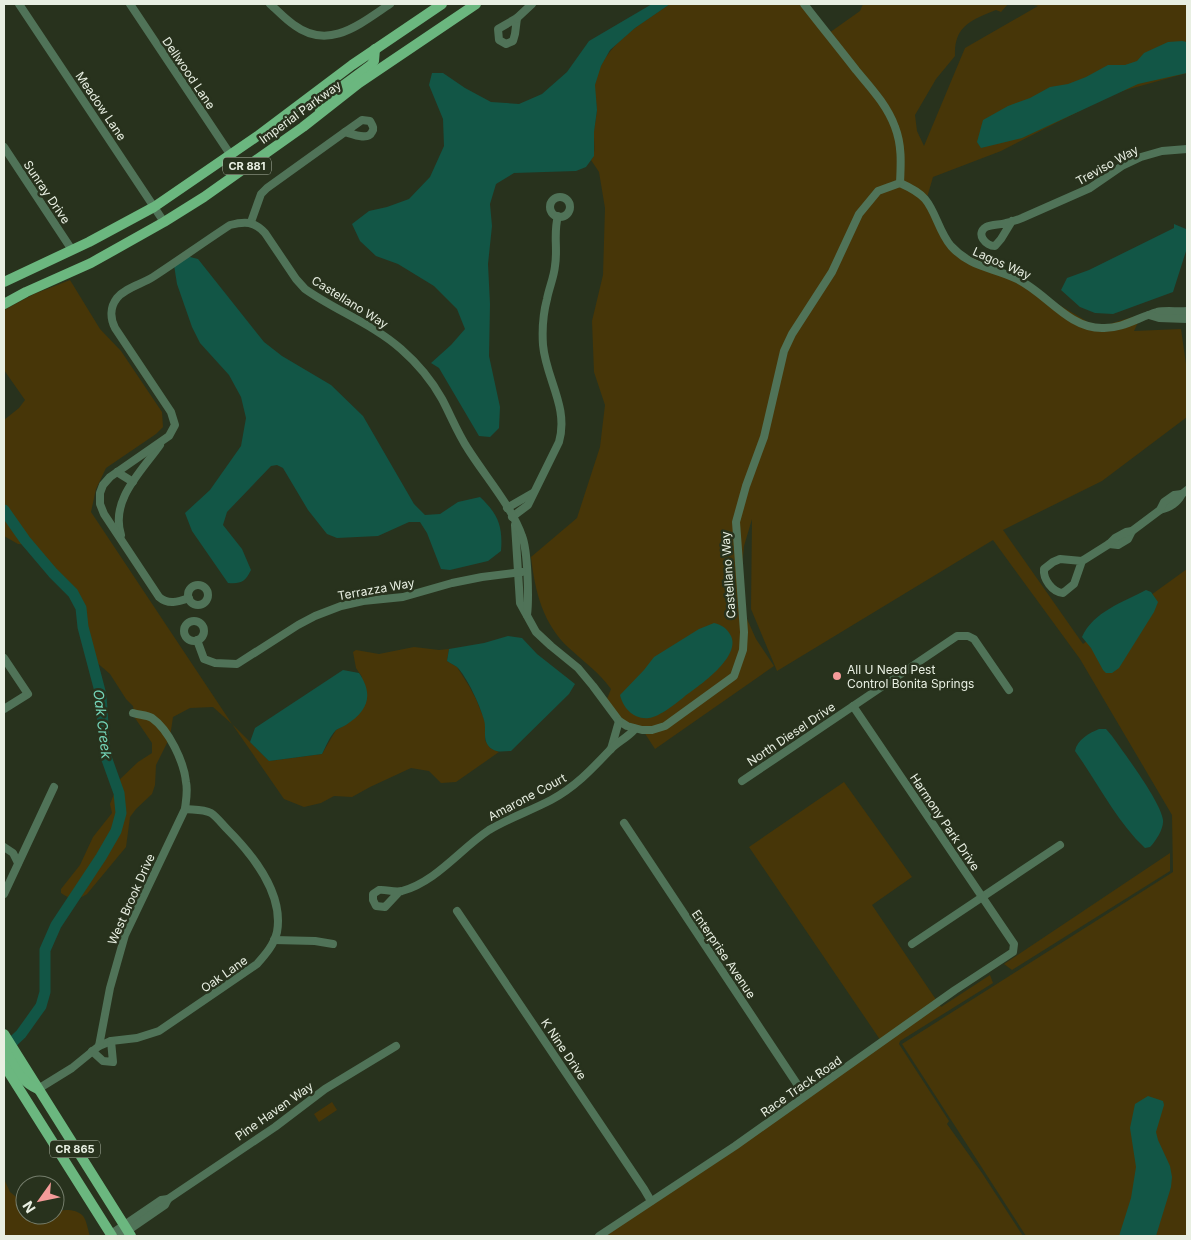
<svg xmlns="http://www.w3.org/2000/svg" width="1191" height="1240" viewBox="0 0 1191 1240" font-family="Inter,sans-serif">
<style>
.green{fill:#473608}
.water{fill:#125646}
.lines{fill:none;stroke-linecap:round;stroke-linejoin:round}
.river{stroke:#125646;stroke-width:11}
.minor{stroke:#507358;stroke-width:8}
.major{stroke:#6bb77f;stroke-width:10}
.poi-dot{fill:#f59b99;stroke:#28321d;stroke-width:2}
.labels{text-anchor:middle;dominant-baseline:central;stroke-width:5;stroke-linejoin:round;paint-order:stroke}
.shield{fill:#28321d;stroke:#aeb6a7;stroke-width:1}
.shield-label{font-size:11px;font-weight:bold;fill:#e8efe2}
.street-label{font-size:12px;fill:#e8efe2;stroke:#28321d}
.poi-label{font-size:12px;fill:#e8efe2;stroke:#28321d;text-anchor:start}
.water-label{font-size:14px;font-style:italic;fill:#74d5b9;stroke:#28321d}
</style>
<rect width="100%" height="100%" fill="#28321d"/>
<g class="green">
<path d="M670,4H807L829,33L860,11L863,4H1008L1001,12L996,10C971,20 954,26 955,56L936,79L915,115L917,131L924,146L965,48L1038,6L1029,4H1187V73L1115,93L1001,151L933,177L926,201L957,250L1005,273L1088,322L1103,326L1142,314L1134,331L1181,329L1187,371V417L1102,481L1003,530L1083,644L1187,569V1236H1026L902,1044L1173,872L1172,815L1080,659L993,540L777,671L751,609L752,519L744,546L742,568L743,610L756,639L774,666L655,749L642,729L620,720L605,704L611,689C599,672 584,662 569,648C543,624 535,592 531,557L577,518L600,447L605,405L594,372L592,321L603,275L605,208L599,172L591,160C597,152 593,140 594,130C595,124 596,117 597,111C597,102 593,92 595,84C602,45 641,24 670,4Z"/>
<path d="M70,280L100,329L121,351L162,412L163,427L156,434L106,468L96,489L91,512L232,724L269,761L322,754L336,730L347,724L362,677L356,668L353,652L356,650L379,654L414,647L439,650L449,649L447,661L457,667L469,686L476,699L485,721V740L490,748L499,752L456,782L441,783L429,771L411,768L370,787L352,797L334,796L321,803L304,807L284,799L232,724L213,707L190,708L173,717L170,737L156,765L155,785L152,794L136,809L130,817L126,847L87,894C77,901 71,900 61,893V889L80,865L93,837L112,813L110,804L116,789L115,784L138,762L152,753V743L135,718L133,706L126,699L110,674L95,661L89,653L86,644L77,605L63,584L36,551L27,545L18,544L4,536V420L19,408L25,400L4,370V310L34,294Z"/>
<path d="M844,782L912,877L872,905L941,1007L990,975L993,983L900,1041L899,1044L949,1121L947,1124L982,1173L1023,1236H598L883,1044L749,847Z"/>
<path d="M1170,853V871L1012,970L1004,964Z"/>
<path d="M332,1102L337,1110L319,1122L314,1114Z"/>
<path d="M4,1179L10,1192L20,1200L25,1215L31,1217L55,1215V1212C62,1209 77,1209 83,1216C87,1221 88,1231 90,1236H4Z"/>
</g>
<g class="water">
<path d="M652,4H670L635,28L610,50L601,66L595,85L597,110L594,132V156L586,167L576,171L514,173L496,184L490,204L492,226L488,264L490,304L489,356L500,407L499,428L490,437L479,436L439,368L431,363L451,345L465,329L457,309L434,286L398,264L376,256L360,241L352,224L369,211L387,207L409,199L430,177L444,146L443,119L429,85L432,73H443L465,88L491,102L519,104L542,94L567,72L589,41Z"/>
<path d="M1182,41L1187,42V73L1138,84L1022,138L981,148L977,142L983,120L1008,106L1030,98L1050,87L1068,84L1086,77L1108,65H1125L1137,61L1144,53L1168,42Z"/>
<path d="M1174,224L1186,229L1187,248L1173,292L1113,314L1095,313L1080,307L1061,290L1067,278L1089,270L1174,228Z"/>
<path d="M186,256L198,259L264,342L282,356L331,385L363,416L414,504L425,515L440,514L458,502L480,497C498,514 503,526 501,551L488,561L450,570L441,569L427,533L420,522H409L378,536L337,538L327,534L308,510L283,468L277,465L271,466L227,512L223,525L242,549L251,570C245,582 241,584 228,583L192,531L185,513L210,490L241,446L246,418L241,397L229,375L200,343L192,327L177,284L174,265Z"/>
<path d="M1146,590L1151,592L1158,602L1154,612L1119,668L1112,673H1106L1103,670L1091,648L1082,637C1093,612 1123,602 1146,590Z"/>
<path d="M714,623C722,625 727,628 731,636C741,657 699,686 685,696C677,703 659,717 649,718C634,720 623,708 620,695L644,670L654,657L699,629Z"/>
<path d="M508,636L522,638L537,654L575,684L569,694L511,751C504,751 498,753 492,749C481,742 487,729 484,720C480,705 467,677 457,667C454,665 450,663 447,661L449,649L484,643Z"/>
<path d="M343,670L359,673C374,695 368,711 346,725C343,727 339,728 336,730C330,736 326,746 322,754L269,761L250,742L255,728Z"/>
<path d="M1099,729H1106L1112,736C1124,753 1161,802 1163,820C1164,828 1156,841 1150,847L1145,848C1116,821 1098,783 1075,751C1077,740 1089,733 1099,729Z"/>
<path d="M1148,1096L1163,1101L1164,1105L1156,1132L1158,1140L1170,1166L1172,1177L1171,1187L1156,1236H1119L1131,1198L1136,1167L1130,1128L1135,1104Z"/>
</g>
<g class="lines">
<path class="river" d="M4,510L25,540L53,573L73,593L81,608L83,627L101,695L105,754L119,793L121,813L116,831L101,857L56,925L45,950V992L41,1006L21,1034L4,1050"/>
<g class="minor">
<path d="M19,4L164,222"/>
<path d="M130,4L230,154"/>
<path d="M270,4C278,11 285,19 294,25C329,51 360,24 390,4"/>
<path d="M804,4C821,26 839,48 856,70C871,88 887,105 895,127C902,145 901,163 900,183C909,187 919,192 925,199C936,212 939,232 951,246C970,267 991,267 1015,278C1045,291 1067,328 1102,328C1122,329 1139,317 1157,312C1166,310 1178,312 1187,311"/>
<path d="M517,18L515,34L513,41L506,44L499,40L498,29Z"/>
<path d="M517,18L532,4"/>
<path d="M362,120L370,121C372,125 375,128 372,132C368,141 352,134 345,132Z"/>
<path d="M4,147L72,250"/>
<circle cx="560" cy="207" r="10"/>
<path d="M1012,221L1001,239L995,246C986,246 975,234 986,227C992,224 1000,225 1006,223C1011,222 1017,220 1022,218L1090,188L1122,166L1141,157L1162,151L1187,149"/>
<path d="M251,222L261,194L267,188L345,132"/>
<path d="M1149,315L1159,318L1187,319"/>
<path d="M117,472L133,482"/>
<path d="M507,508L533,493"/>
<path d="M1160,510C1171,507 1177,503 1182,494"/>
<path d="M512,517L528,505L559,442C569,407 546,379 543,345C542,330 543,314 547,299C549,288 554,277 555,266C558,248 553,234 558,216"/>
<path d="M515,525L520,603L536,632L551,646L578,668L593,686L619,721L627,726L642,730H652L665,726L734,676L743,650L744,632L736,522L746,486L764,437L784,351L792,334L832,272L859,214L878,191L900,183"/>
<path d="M121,535C110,500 141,472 160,445"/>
<path d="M1109,544L1118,545L1128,539L1132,531L1160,510L1164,502L1174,495L1182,494L1187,490"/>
<path d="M1082,561L1074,584L1063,593C1052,592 1043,579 1044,569L1053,562L1060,559L1082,561L1109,544L1115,538L1126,532L1132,531"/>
<circle cx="198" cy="595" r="10"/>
<path d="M189,598C178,602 168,605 159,597L104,514L100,504V493L103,485L110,477L169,436L175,425L171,412L115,328C110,318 110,307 117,298C125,288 142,284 153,277C179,260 204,242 230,225C245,221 254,221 265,233L296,279L305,289C336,311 373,324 401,349C417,363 432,381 442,399C451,416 458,434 468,449C485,476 512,507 522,536C528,551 529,599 527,615"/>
<circle cx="194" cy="631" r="10"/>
<path d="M197,640L204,659L215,663L237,664L298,625L315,616L341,606L363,601L403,597L452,583L482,577L522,572"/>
<path d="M4,658L28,694L4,709"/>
<path d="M611,749L619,721"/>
<path d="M742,781L957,636H968L974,639L1009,690"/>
<path d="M624,823L805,1096"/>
<path d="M4,847L13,853L18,863"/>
<path d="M399,892L385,907L376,906L373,900V894L379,890C386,889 394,893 402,891C437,881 459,850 489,830C509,818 530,811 551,800C575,787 591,770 609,751C617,742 626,739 635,729"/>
<path d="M4,894L54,787"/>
<path d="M457,911L644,1189L651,1201"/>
<path d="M274,940L315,941L333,944"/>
<path d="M912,944L1060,845"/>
<path d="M99,1046L111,1041L137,1038L159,1031L257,964C265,955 274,945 277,932C284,894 252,854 227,829C222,824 217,817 211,813C203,809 193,810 185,809"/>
<path d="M92,1051L103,1061L113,1062L111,1041"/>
<path d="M38,1089L72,1068L99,1046L110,988L125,935L185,809C186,800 188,791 186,782C184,762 169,730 152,718C147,715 139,715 133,713"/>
<path d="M111,1234L161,1200L168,1199"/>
<path d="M120,1236L165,1205L168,1199L275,1127L325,1089L396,1046"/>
<path d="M599,1236L735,1146L955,990L1013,952L1014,944L853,706"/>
</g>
<g class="major">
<path d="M320,110L333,93L371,65L374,61L375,49"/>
<path d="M4,282L89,242L154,207L259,135L352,65L442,4"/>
<path d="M4,304L26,292L91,263L164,222L204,197L303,127L359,83L476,4"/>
<path d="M4,1034L131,1236"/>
<path d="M4,1049C14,1065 20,1082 38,1089"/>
<path d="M4,1065L112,1236"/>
</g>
</g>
<circle class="poi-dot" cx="837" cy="676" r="5"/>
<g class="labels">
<g class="shield">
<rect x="223" y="157.5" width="48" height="17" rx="4"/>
<rect x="50" y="1140.5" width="50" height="17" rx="4"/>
</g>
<g class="shield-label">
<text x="247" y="166">CR 881</text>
<text x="75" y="1149">CR 865</text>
</g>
<g class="street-label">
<text transform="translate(189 73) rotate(56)">Dellwood Lane</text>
<text transform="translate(101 106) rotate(56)">Meadow Lane</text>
<text transform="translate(300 112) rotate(-36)">Imperial Parkway</text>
<text transform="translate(1107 165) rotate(-29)">Treviso Way</text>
<text transform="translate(47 192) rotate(56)">Sunray Drive</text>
<text transform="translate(1002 263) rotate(24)">Lagos Way</text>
<text transform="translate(350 302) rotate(32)">Castellano Way</text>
<text transform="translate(728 575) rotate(-94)">Castellano Way</text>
<text transform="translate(376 589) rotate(-10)">Terrazza Way</text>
<text transform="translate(791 734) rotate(-34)">North Diesel Drive</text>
<text transform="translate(527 797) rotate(-28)">Amarone Court</text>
<text transform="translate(945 822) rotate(56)">Harmony Park Drive</text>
<text transform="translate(131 899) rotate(-66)">West Brook Drive</text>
<text transform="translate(724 954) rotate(56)">Enterprise Avenue</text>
<text transform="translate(224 974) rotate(-35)">Oak Lane</text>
<text transform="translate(564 1049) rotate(56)">K Nine Drive</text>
<text transform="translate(801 1086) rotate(-35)">Race Track Road</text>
<text transform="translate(274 1111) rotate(-35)">Pine Haven Way</text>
</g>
<g class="poi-label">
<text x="847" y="669">All U Need Pest<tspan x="847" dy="14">Control Bonita Springs</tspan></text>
</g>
<g class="water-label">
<text transform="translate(103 724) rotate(83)">Oak Creek</text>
</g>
</g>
<rect width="1191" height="1240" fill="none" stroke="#e8efe2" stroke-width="10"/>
<g transform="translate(40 1200) rotate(237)"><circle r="24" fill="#28321d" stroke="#757e6c"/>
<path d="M0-4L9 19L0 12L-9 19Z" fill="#f59b99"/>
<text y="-8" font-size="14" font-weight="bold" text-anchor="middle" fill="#e8efe2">N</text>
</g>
</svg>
